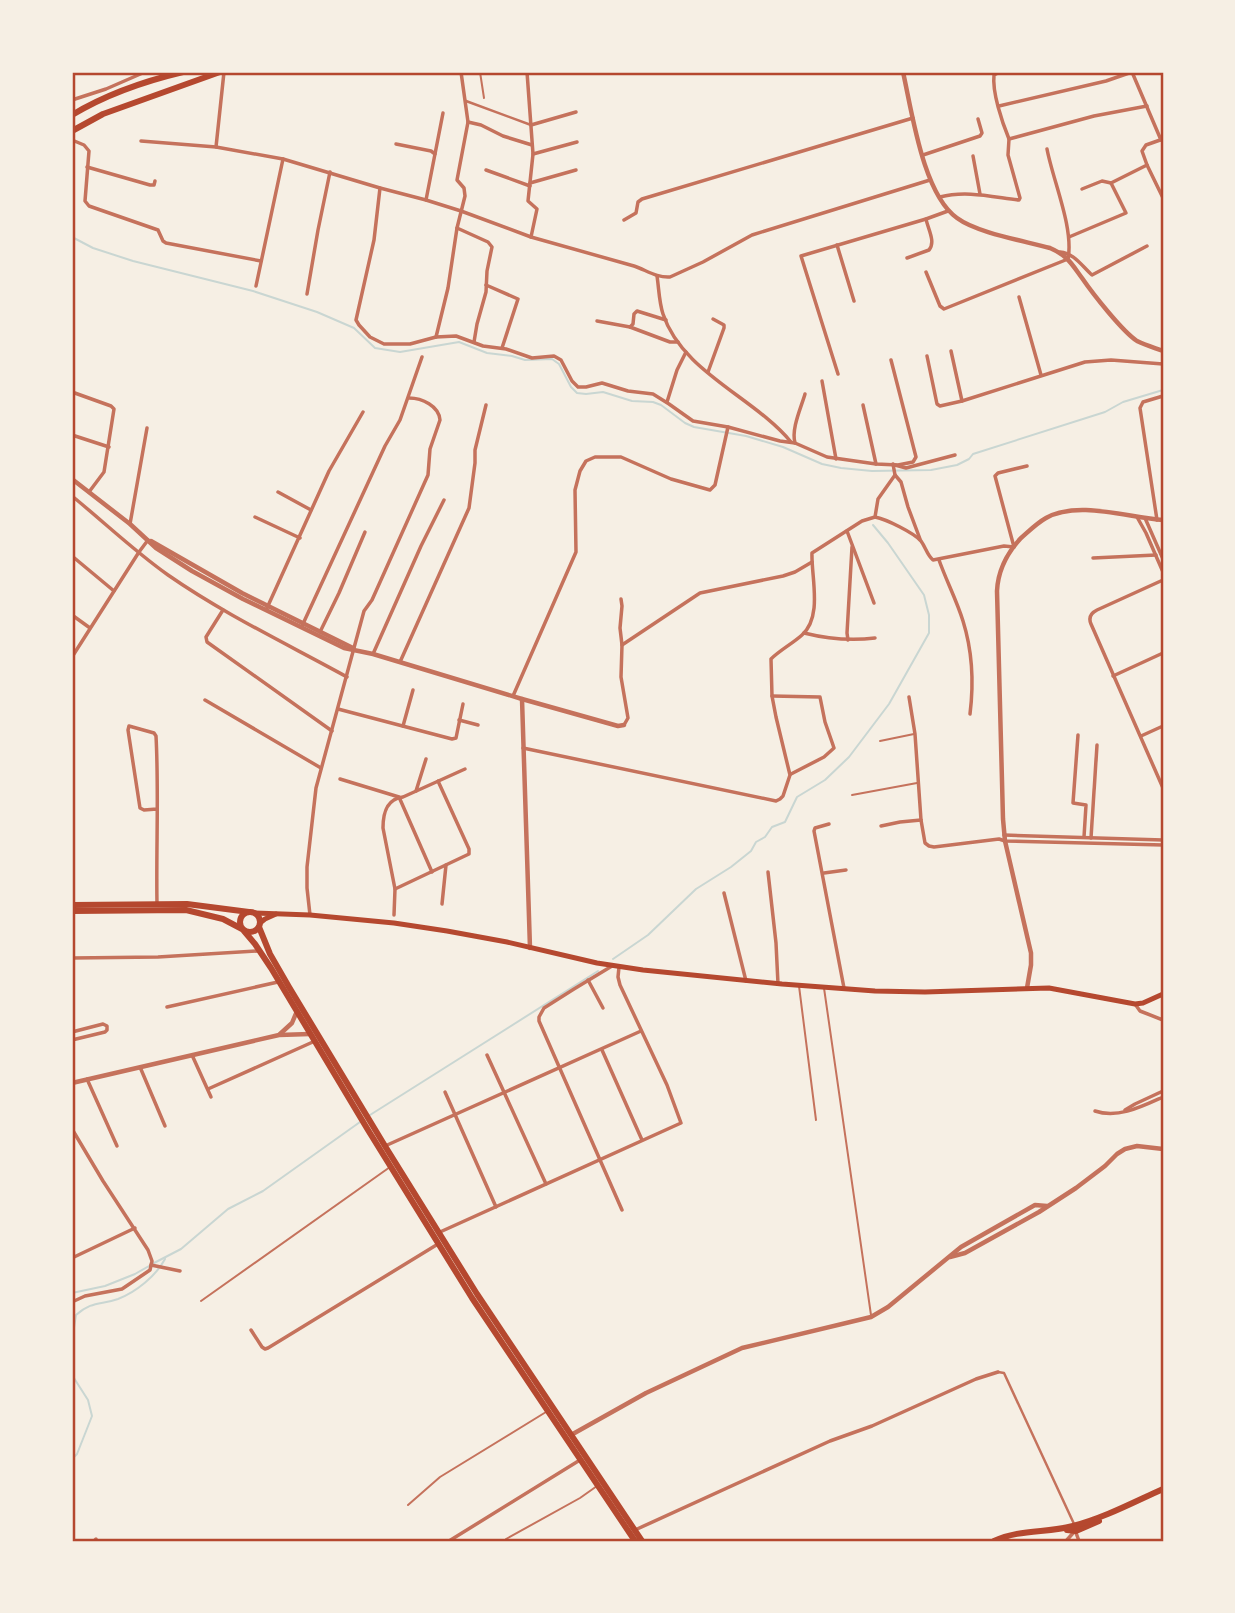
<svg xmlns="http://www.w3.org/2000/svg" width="1235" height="1613" viewBox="0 0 1235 1613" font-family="'Work Sans',sans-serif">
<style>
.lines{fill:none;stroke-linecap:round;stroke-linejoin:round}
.stream{stroke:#c9d6d2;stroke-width:2}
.service{stroke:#c5725c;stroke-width:2}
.pedestrian{stroke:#c5725c;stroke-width:2.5}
.minor{stroke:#c5725c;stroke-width:3.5}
.tertiary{stroke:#c5725c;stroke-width:4.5}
.secondary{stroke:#b5482f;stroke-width:5}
.primary{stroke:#b5482f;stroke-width:6}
.trunk{stroke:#b5482f;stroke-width:6}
.neatline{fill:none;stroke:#b5482f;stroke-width:2.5}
</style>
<rect width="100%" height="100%" fill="#f6efe4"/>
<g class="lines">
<g class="stream">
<path d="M72,237L93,248L133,261L253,291L317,312L354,328L375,348L400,352L459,342L487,353L512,356L525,360L552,359L559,364L571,387L577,393L586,394L603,392L632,401L653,402L661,405L685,423L694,427L746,436L783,447L822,464L841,468L872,471L931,470L957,465L969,459L973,454L1105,412L1123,402L1163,390"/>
<path d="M613,959L648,935L696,889L731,867L751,851L756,842L765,837L772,827L785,822L797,797L825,780L849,757L889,704L929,633V615L924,595L888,543L873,525"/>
<path d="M370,1115L598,971"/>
<path d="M154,1263L181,1249L228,1209L263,1191L360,1122"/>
<path d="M72,1293L105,1286L135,1274L149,1266"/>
<path d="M72,1340L76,1315C92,1301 100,1305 118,1299C136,1292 156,1276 165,1259"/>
<path d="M72,1375L88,1400L92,1416L77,1454L72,1459"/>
</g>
<g class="service">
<path d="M480,72L484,98"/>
<path d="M880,741L914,734"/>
<path d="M852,795L917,783"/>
<path d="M799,986L816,1120"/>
<path d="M824,988L871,1315"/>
<path d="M201,1301L390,1167"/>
<path d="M408,1505L440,1477L546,1412"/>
<path d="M506,1539L580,1498L597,1486"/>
</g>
<g class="pedestrian">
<path d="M466,101L531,125"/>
<path d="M998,1372L1004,1373L1075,1526"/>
</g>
<g class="minor">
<path d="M527,72L533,154L528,201L537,209L531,237"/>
<path d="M1000,72L994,75C992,92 1002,122 1009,139"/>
<path d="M1132,72L1161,140"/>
<path d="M72,100L106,89L145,72"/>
<path d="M999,106L1106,81L1132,72"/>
<path d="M468,122L481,125L503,136L532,145"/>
<path d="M531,125L576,112"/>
<path d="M1163,139L1146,145L1142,151L1147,165L1163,198"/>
<path d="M72,140L84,145L89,151L85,201L89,206L158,230L163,241L166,243L261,261"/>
<path d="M141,141L216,147L283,159L380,188L426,200L461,211L531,237L634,266C646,270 657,278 670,277L703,262L752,235L930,180"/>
<path d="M396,144L431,151L435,154"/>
<path d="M216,147L224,72"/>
<path d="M533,154L577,142"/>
<path d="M923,155L980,136L982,133L978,119"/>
<path d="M973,156L980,194"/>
<path d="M87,167L150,185H154L155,181"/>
<path d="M486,170L530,186"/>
<path d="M530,183L576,170"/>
<path d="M380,188L374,240L356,320L359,325L370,337L384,344H410L436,337L456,336L483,346L506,349L532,358L554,356L561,360L572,381L578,387H586L602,383L628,391L653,394L669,404L693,421L728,427L780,441L795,443L827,457L876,464L898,465L913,462L916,457L891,360"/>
<path d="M1082,189L1102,181L1111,183L1147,165"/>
<path d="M940,197C966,190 993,197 1019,200L1020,198L1008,155L1009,139L1094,116L1147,106"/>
<path d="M426,200L443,113"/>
<path d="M624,220L636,213L638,202L642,199L913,118"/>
<path d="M457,228L488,242L492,247L487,271L486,292L477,324L474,342"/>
<path d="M1069,237L1126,213L1111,183"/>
<path d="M837,245L854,301"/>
<path d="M1060,252C1074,253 1082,266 1092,275L1147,246"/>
<path d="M907,258L929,250C936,242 928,229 926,219"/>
<path d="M926,272L940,306L944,309L1068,259C1074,228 1053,181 1047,149"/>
<path d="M657,276C659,289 659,302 663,314C682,372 754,397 791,442"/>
<path d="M486,285L518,299L502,348"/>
<path d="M256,286L283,159"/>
<path d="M307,294L318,230L330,172"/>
<path d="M1019,297L1041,375"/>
<path d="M597,321L630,327L670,342H678"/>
<path d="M630,327L633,324L634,314L637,311L666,320"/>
<path d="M436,337L448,288L457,228L465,196L464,188L457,180L468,122L461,72"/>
<path d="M951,351L962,401"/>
<path d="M927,356L937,404L940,406L962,401L1085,362L1111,360L1163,364"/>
<path d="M708,372L724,328V325L713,319"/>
<path d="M838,374L801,256L926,219L948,211"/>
<path d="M822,381L836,459"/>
<path d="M72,392L111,406L114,409L104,472L89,492"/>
<path d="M667,402L677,370L686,352"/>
<path d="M863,405L876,464"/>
<path d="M72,435L109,447"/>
<path d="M795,443C791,429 801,408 805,394"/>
<path d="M893,464L895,475L901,482L908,507L920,539"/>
<path d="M895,465L906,468L955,455"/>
<path d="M278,492L311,510"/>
<path d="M72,496C104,522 134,551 168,575C224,614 287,644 347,677"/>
<path d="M255,517L300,538"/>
<path d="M875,517C886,519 914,533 921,541C926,548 927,555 933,560L1004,546L1014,547L995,476L998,473L1027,466"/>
<path d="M1137,517L1146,533L1163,572"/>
<path d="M1145,518L1163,559"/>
<path d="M1157,520L1140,408L1143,402L1163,396"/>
<path d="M130,524L147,428"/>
<path d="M847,531L874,603"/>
<path d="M72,556L114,591"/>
<path d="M1093,558L1156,555"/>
<path d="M939,560C946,580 957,601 963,621C973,653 974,682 970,714"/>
<path d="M1163,580L1097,610C1091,613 1088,617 1091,624L1163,788"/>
<path d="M621,599L622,606L620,628L622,645L621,677L628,718L624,725"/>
<path d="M267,608L329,471L363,412"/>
<path d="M223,610L206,637L207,642L332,731"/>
<path d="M72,615L90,628"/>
<path d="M302,626L385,446L400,420L422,357"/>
<path d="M320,632L339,593L365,532"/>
<path d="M804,633C828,639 851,641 875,638"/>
<path d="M848,640L847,633L852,547"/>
<path d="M622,645L700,593L783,576L795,572L812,562"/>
<path d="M373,654L421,546L444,500"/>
<path d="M72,657L139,552L148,540"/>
<path d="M400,662L469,508L475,463V450L486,405"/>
<path d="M1113,676L1163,653"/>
<path d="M513,696L576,552L575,490L580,471L586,461L595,457H621L671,479L710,490L715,485L728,427"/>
<path d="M772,696L820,697L825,722L833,745L834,748L824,757L791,774"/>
<path d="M909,697L915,734L921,820L925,843L929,846L934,847L999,839L1005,841L1163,845"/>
<path d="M205,700L321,768"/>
<path d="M338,709L452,739L456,738L463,704"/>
<path d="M459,720L478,725"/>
<path d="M403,726L413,690"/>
<path d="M1078,735L1073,803L1086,805L1084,837"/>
<path d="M1141,736L1163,726"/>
<path d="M523,748L776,801L780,799L783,796L790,775L776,717L772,696L771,659C780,650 792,644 802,635C823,616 811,577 812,553L862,521L875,517L878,499L895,475"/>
<path d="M340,779L399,797L432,872"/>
<path d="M416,791L426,759"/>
<path d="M157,809L144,810L140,808L128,730L129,726L154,733L156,736C159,792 156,848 157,904"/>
<path d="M829,824L815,828L814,831L844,988"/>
<path d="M881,826L900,822L921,820"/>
<path d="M1004,835L1163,840"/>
<path d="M1091,838L1097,745"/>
<path d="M768,872L776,943L778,984"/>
<path d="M824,873L846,870"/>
<path d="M395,889L469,854V849L438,781"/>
<path d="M724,893L746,981"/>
<path d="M442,904L446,865"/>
<path d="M310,915L307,888V867L316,788L364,611L372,600L428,475L430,449L440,420C439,406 422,398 409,398"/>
<path d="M394,915L395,889L383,828C383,812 387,799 403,797L465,769"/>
<path d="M72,958L158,957L258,951"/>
<path d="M612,966L574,989L544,1008L539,1017V1021L622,1210"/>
<path d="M588,980L603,1008"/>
<path d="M1135,1004L1140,1011L1163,1020"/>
<path d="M167,1007L278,982"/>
<path d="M72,1032L103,1024L107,1026V1030L105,1032L72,1040"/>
<path d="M602,1050L642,1140"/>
<path d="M192,1055L211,1097"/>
<path d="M487,1055L546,1184"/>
<path d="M140,1067L165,1126"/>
<path d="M87,1079L117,1146"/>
<path d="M208,1089L315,1041"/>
<path d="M445,1092L496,1207"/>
<path d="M1125,1110L1135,1104L1163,1091"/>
<path d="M1095,1111C1118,1119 1143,1106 1163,1097"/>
<path d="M72,1129L103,1181L148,1250L152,1261L150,1270L122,1289L85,1296L72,1302"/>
<path d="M385,1146L641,1031"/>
<path d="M440,1232L681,1123L667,1085L620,985L618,977L619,967"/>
<path d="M72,1258L135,1228"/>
<path d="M151,1265L180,1271"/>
<path d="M251,1330L262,1347L265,1349L268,1348L438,1244"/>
<path d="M635,1530L830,1441L872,1426L976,1379L998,1372"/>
<path d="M1075,1530L1079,1541"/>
<path d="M94,1541L96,1539"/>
<path d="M449,1541L580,1460"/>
<path d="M1066,1541L1074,1532"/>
</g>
<g class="tertiary">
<path d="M903,72C912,112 923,194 957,218C977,233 1025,241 1050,248C1068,256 1071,263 1082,278C1093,294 1122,331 1137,341C1145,345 1155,348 1163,351"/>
<path d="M72,479L130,524L156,548L192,571L243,599L344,648L373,654L522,699L618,726L624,725"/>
<path d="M151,541L242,593L353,648"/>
<path d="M522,699L530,948"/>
<path d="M1027,988L1031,965V953L1005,841L1003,819L997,591C998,570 1007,553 1021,538C1029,531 1037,523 1046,518C1078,500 1129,518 1163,520"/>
<path d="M280,1034L292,1023L297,1011"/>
<path d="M72,1083L279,1035L310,1034"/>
<path d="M950,1257L965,1253L1039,1212L1076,1188L1105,1166L1117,1154L1125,1149L1137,1146L1163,1149"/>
<path d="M571,1435L646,1393L742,1348L871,1317L888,1307L961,1247L1035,1205L1047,1206"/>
</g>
<g class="secondary">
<path d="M255,913L310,915L394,923L447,931L507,942L597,963L643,970L782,984L875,991L925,992L1049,988L1135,1004L1143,1003L1163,994"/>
<path d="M260,923L265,919L276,914"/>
</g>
<g class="primary">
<path d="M72,905L187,904L249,912"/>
<path d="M72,911L186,910L223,919L242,929"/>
<circle cx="250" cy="922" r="10"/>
<path d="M259,927L270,954L289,987L385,1146L477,1294L642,1541"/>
<path d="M244,931L255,944L271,968L368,1130L472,1298L635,1541"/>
<path d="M1067,1530L1076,1531L1099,1521"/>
<path d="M994,1541C1019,1529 1047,1533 1073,1526C1104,1518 1134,1502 1163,1489"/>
</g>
<g class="trunk">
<path d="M72,115C105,95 145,81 183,72"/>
<path d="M72,131L103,114L220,72"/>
</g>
</g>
<rect width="1235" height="1613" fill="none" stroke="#f6efe4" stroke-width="147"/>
<rect x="74" y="74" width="1088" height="1466" class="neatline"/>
</svg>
